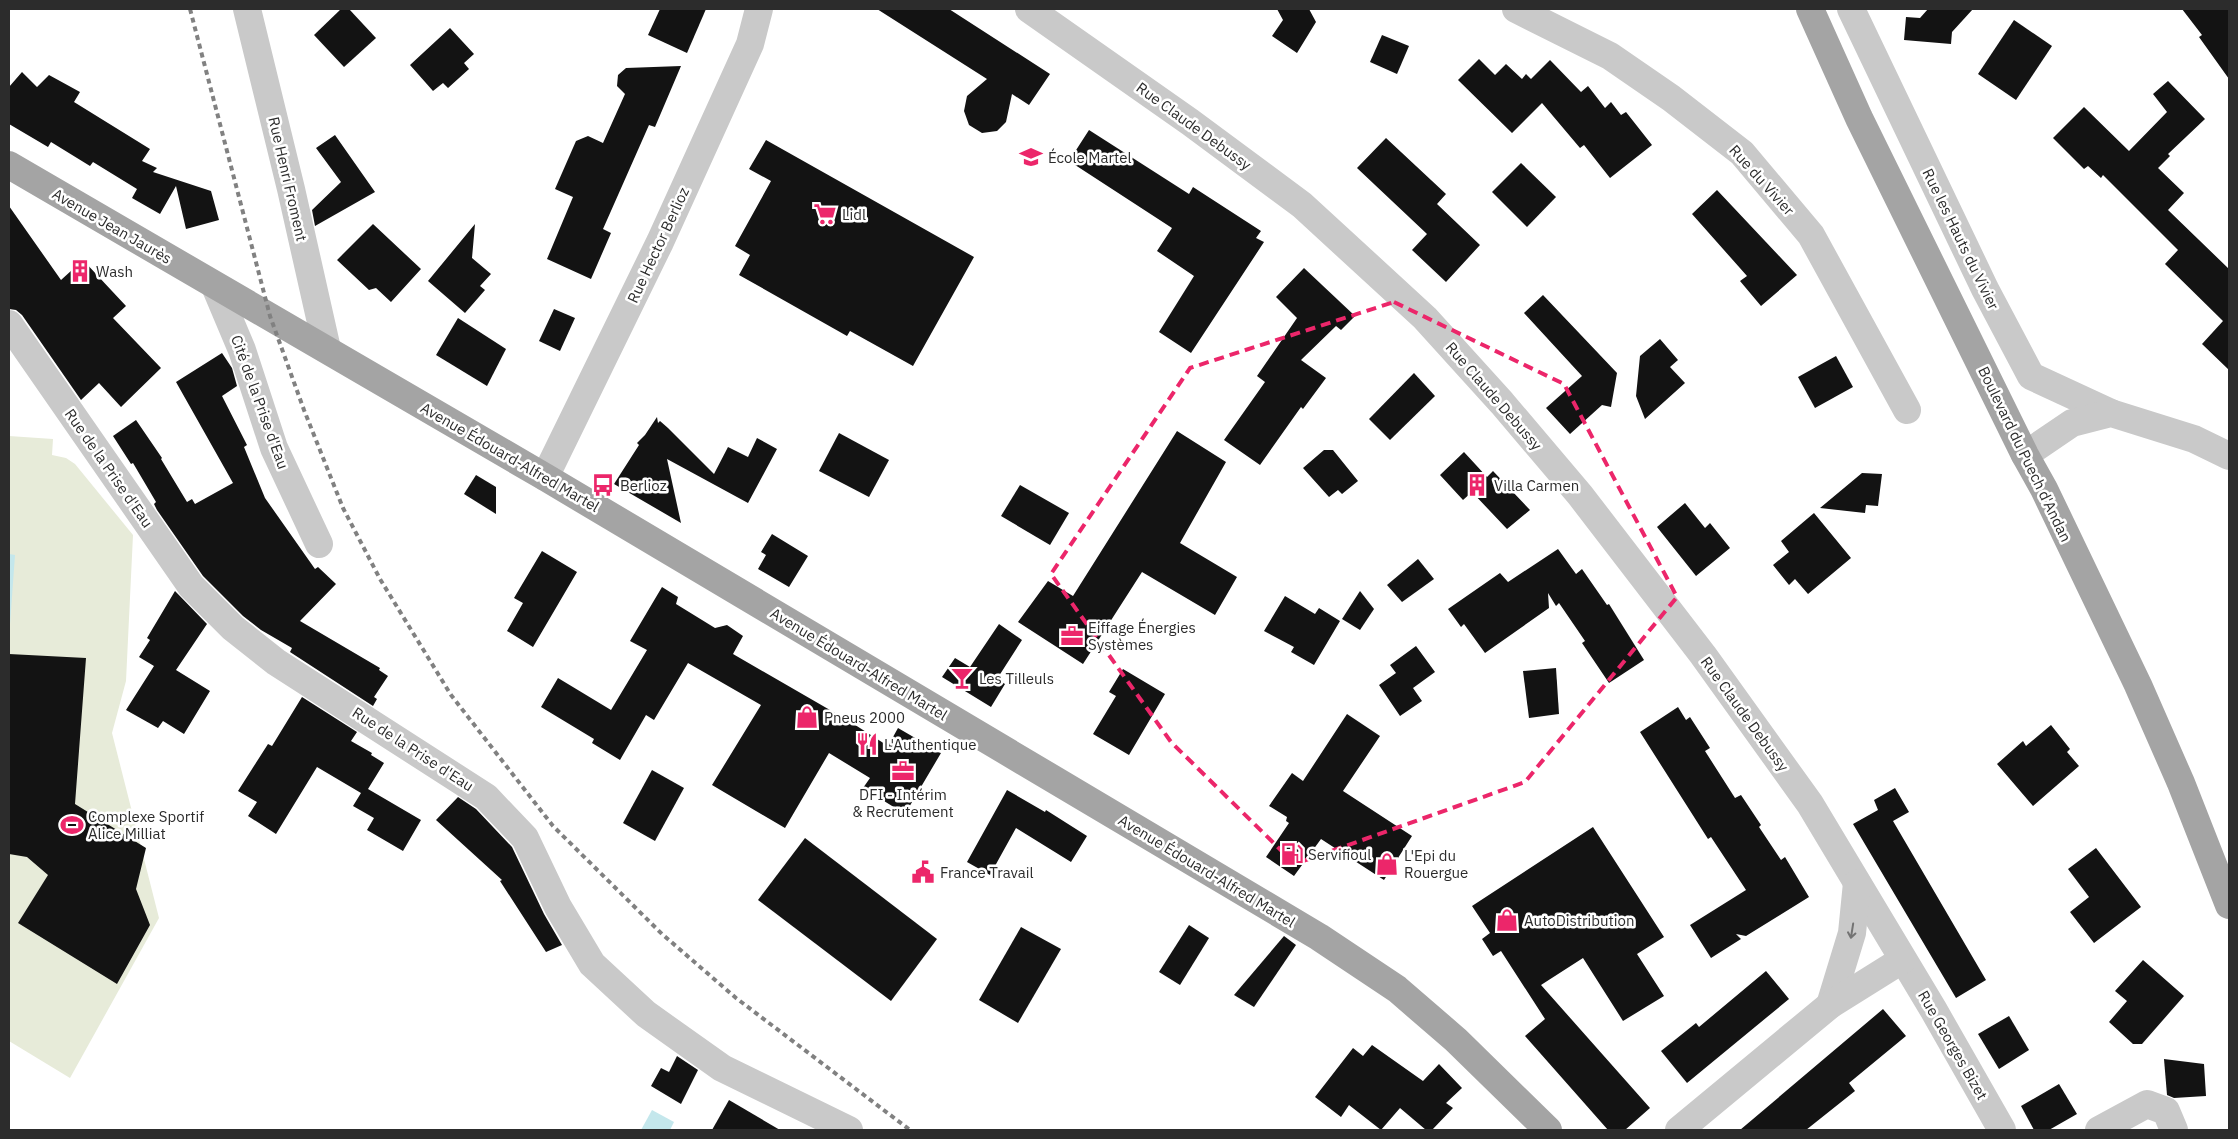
<svg xmlns="http://www.w3.org/2000/svg" width="2238" height="1139" viewBox="0 0 2238 1139" font-family="'IBM Plex Sans',sans-serif">
<style>
.green{fill:#e7ebd9}
.water{fill:#c4e7ec}
.building{fill:#131313}
.lines{fill:none;stroke-linecap:round;stroke-linejoin:round}
.minor{stroke:#c9c9c9;stroke-width:28}
.major{stroke:#a4a4a4;stroke-width:28}
.rail{stroke:#818181;stroke-width:4;stroke-dasharray:5 4;stroke-linecap:butt}
.oneway{stroke:#737373}
.marked{fill:none;stroke:#ec266a;stroke-width:4;stroke-dasharray:10 6;stroke-linejoin:round}
.labels{text-anchor:middle;dominant-baseline:central;stroke-width:5;stroke-linejoin:round;paint-order:stroke}
.street-label{font-size:15px;fill:#2c2c2c;stroke:#fff}
.poi-label{font-size:15px;fill:#2c2c2c;stroke:#fff;text-anchor:start}
</style>
<rect width="100%" height="100%" fill="#fff"/>
<path class="green" d="M9,436L53,439L52,455L66,458L75,464L133,535L126,681L112,733L159,918L70,1078L9,1041Z"/>
<g class="water">
<path d="M9,554L15,555L9,638Z"/>
<path d="M652,1110L674,1122L670,1130H641Z"/>
</g>
<g class="building">
<path d="M341,9H349L376,38L344,67L314,35Z"/>
<path d="M660,9H706L687,53L648,35Z"/>
<path d="M877,9H949L1050,74L1029,105L1012,94L1006,122L997,131L982,133L969,125L964,111L967,96L987,79Z"/>
<path d="M1277,9H1309L1316,22L1297,53L1272,36L1283,20Z"/>
<path d="M1928,9H1973L1952,32L1951,44L1904,40L1906,17L1920,18Z"/>
<path d="M2182,9H2229V79L2199,37L2202,35Z"/>
<path d="M2014,20L2052,46L2016,100L1978,74Z"/>
<path d="M450,28L474,54L464,63L469,69L448,88L443,83L433,91L410,65Z"/>
<path d="M1382,35L1409,46L1397,74L1370,62Z"/>
<path d="M1479,59L1495,75L1506,64L1522,79L1526,74L1531,79L1550,60L1581,92L1588,86L1605,108L1611,102L1621,115L1626,112L1652,145L1610,178L1584,145L1580,148L1542,103L1512,133L1458,80Z"/>
<path d="M681,66L655,127L649,125L603,229L611,233L591,279L547,259L573,197L555,189L576,141L588,136L603,143L625,94L617,86L618,75L626,68Z"/>
<path d="M22,72L37,87L49,75L80,92L74,102L150,149L142,161L157,168L153,172L211,191L219,220L186,229L176,186L160,214L132,198L137,189L93,162L90,166L51,142L48,147L9,124V87Z"/>
<path d="M2168,81L2205,119L2168,154L2170,156L2158,168L2184,193L2168,210L2229,269V370L2202,344L2223,321L2165,264L2178,250L2103,175L2101,178L2088,166L2084,169L2053,138L2084,107L2129,151L2167,112L2153,94Z"/>
<path d="M1089,130L1189,194L1193,187L1261,231L1256,238L1264,242L1191,353L1159,332L1194,276L1157,251L1172,228L1069,161Z"/>
<path d="M335,135L375,192L315,226L312,210L341,182L316,148Z"/>
<path d="M1386,138L1446,194L1437,204L1480,245L1446,282L1412,250L1427,234L1357,168Z"/>
<path d="M766,140L974,257L913,366L850,331L847,336L739,275L750,255L735,246L771,181L749,169Z"/>
<path d="M1521,163L1556,197L1527,227L1492,192Z"/>
<path d="M1717,190L1797,275L1761,306L1740,281L1747,276L1692,214Z"/>
<path d="M9,206L61,280L83,260L126,306L113,318L161,368L121,407L99,383L81,400L22,315L16,310L9,309Z"/>
<path d="M373,224L421,269L391,302L376,288L369,290L337,260Z"/>
<path d="M475,224L472,258L491,274L480,286L485,290L465,313L428,281Z"/>
<path d="M1304,268L1355,316L1341,330L1336,326L1301,360L1326,378L1303,409L1301,407L1260,465L1224,440L1265,382L1257,376L1297,318L1276,297Z"/>
<path d="M1543,295L1617,373L1611,407L1602,405L1570,434L1546,408L1582,376L1524,313Z"/>
<path d="M554,309L575,318L560,351L539,341Z"/>
<path d="M458,318L506,349L487,386L436,355Z"/>
<path d="M1660,339L1678,360L1670,367L1685,383L1645,419L1636,396L1640,356Z"/>
<path d="M222,353L232,368L237,386L222,396L247,445L244,447L265,498L315,569L318,567L336,584L300,621L380,668L379,670L388,676L374,697L377,699L373,706L290,652L292,648L261,630L243,616L203,576L157,510L154,504L156,502L133,463L131,464L113,436L136,420L162,458L161,459L187,502L192,499L195,504L233,483L176,382Z"/>
<path d="M1836,356L1853,387L1815,408L1798,377Z"/>
<path d="M1414,373L1435,396L1390,440L1369,419Z"/>
<path d="M657,417L658,423L660,421L668,428L714,474L728,447L748,457L757,438L777,449L748,503L667,459L681,523L614,484L639,445L637,443L645,435Z"/>
<path d="M1177,431L1226,462L1180,543L1237,577L1215,615L1142,572L1083,664L1018,622L1048,581L1073,596Z"/>
<path d="M839,433L889,460L869,497L819,471Z"/>
<path d="M1324,450H1333L1358,481L1342,494L1338,490L1329,497L1303,468Z"/>
<path d="M1464,452L1487,477L1493,471L1530,510L1507,529L1472,492L1463,500L1440,475Z"/>
<path d="M1862,473L1882,474L1878,506L1866,505L1865,513L1820,508Z"/>
<path d="M476,475L496,487V514L464,494Z"/>
<path d="M1020,485L1069,513L1050,545L1001,516Z"/>
<path d="M1685,503L1705,528L1710,523L1730,548L1696,576L1657,527Z"/>
<path d="M1814,513L1851,558L1808,594L1795,579L1789,585L1773,565L1789,552L1781,541Z"/>
<path d="M772,534L808,556L789,587L758,569L766,555L761,552Z"/>
<path d="M1558,549L1576,574L1582,569L1607,605L1609,604L1644,660L1609,683L1582,643L1585,641L1559,603L1556,606L1548,593L1549,608L1485,653L1464,624L1461,627L1448,609L1500,573L1508,582Z"/>
<path d="M542,551L577,572L533,647L507,631L523,603L514,598Z"/>
<path d="M1418,559L1434,579L1402,602L1387,585Z"/>
<path d="M662,587L678,597L676,604L715,628L727,625L743,636L733,654L849,721L888,746L898,728L941,753L905,814L863,788L870,778L829,753L785,828L712,785L761,705L688,663L654,720L646,715L620,760L592,743L594,739L541,707L558,678L611,710L647,650L630,641Z"/>
<path d="M175,591L207,624L176,670L210,691L184,734L163,721L158,728L126,710L154,666L139,657L150,640L147,638Z"/>
<path d="M1360,591L1374,609L1360,630L1342,619Z"/>
<path d="M1285,596L1315,614L1319,608L1340,621L1314,665L1291,652L1294,647L1264,631Z"/>
<path d="M999,624L1022,640L997,679L1005,684L991,707L942,677L955,658L970,667Z"/>
<path d="M1416,646L1435,672L1413,688L1422,701L1400,716L1379,685L1396,673L1390,665Z"/>
<path d="M9,654L86,658L75,804L146,848L136,889L150,925L117,984L18,923L48,875L27,857L9,854Z"/>
<path d="M1556,668L1559,714L1529,718L1523,671Z"/>
<path d="M1123,669L1165,694L1129,755L1093,734L1116,696L1109,692Z"/>
<path d="M302,697L357,732L351,741L372,753L371,755L384,763L368,789L421,820L403,851L367,830L374,818L353,806L361,793L317,767L276,834L248,816L257,802L238,791L268,744L272,746Z"/>
<path d="M1678,707L1686,720L1690,717L1710,748L1705,751L1735,798L1741,795L1761,825L1759,827L1781,860L1785,857L1809,897L1746,936L1736,934L1741,939L1711,958L1690,925L1746,890L1711,837L1708,839L1640,732Z"/>
<path d="M1347,714L1380,736L1343,791L1412,836L1384,880L1321,839L1294,876L1266,857L1289,823L1286,821L1287,817L1269,806L1292,773L1303,781Z"/>
<path d="M2051,725L2070,749L2067,752L2079,766L2033,806L1997,764L2023,741L2026,746Z"/>
<path d="M652,770L684,788L655,841L623,823Z"/>
<path d="M1895,788L1909,812L1893,821L1986,980L1956,998L1853,824L1878,810L1874,800Z"/>
<path d="M1007,790L1045,812L1046,810L1087,836L1071,862L1016,828L990,875L967,862Z"/>
<path d="M458,797L476,809L512,847L544,914L562,945L546,952L500,881L502,880L436,820Z"/>
<path d="M1593,827L1664,937L1637,954L1664,996L1623,1021L1583,958L1541,985L1650,1108L1625,1130H1608L1525,1036L1545,1019L1501,951L1493,956L1482,939L1490,933L1472,906Z"/>
<path d="M805,838L937,939L891,1001L758,900Z"/>
<path d="M2096,848L2141,907L2094,943L2070,912L2089,897L2068,869Z"/>
<path d="M1189,925L1209,938L1180,985L1159,972Z"/>
<path d="M1021,927L1061,949L1018,1023L979,1000Z"/>
<path d="M1284,936L1296,945L1254,1007L1234,995Z"/>
<path d="M2143,960L2184,996L2142,1044H2133L2109,1022L2127,1001L2115,991Z"/>
<path d="M1766,971L1789,999L1687,1083L1661,1051L1696,1023L1699,1027Z"/>
<path d="M1883,1009L1906,1036L1849,1083L1855,1091L1806,1130H1740Z"/>
<path d="M2009,1016L2029,1050L1999,1069L1978,1034Z"/>
<path d="M1372,1045L1423,1081L1439,1064L1462,1088L1446,1103L1453,1108L1432,1130H1426L1400,1108L1381,1130L1349,1105L1341,1117L1315,1097L1353,1048L1363,1056Z"/>
<path d="M677,1056L698,1070L681,1104L651,1086L661,1068L669,1072Z"/>
<path d="M2164,1059L2204,1064L2206,1096L2174,1098L2167,1095Z"/>
<path d="M2059,1084L2077,1114L2049,1130H2034L2021,1106Z"/>
<path d="M729,1100L780,1130H712Z"/>
</g>
<g class="lines">
<g class="minor">
<path d="M247,9L291,189L327,349"/>
<path d="M1029,9L1190,122L1302,205L1425,318L1502,403L1580,495L1703,655L1810,804L1933,1009L2002,1130"/>
<path d="M1516,9L1610,56L1671,98L1742,153L1811,235L1907,410"/>
<path d="M1851,9L1985,289L2031,376L2111,413"/>
<path d="M215,286L242,350L274,448L319,544"/>
<path d="M9,324L191,586L233,628L276,662L486,797L525,838L558,907L592,964L646,1014L722,1068L849,1130"/>
<path d="M2025,455L2072,423L2111,413L2194,439L2229,456"/>
<path d="M545,477L660,242L750,44L759,9"/>
<path d="M1830,1005L1852,933L1857,883"/>
<path d="M1679,1130L1830,1005L1902,960"/>
<path d="M2099,1130L2147,1104L2166,1111L2174,1130"/>
</g>
<g class="major">
<path d="M1810,9L1859,118L2025,455L2044,489L2138,685L2181,783L2229,905"/>
<path d="M9,165L545,477L1319,937L1397,989L1456,1040L1548,1130"/>
</g>
<path class="rail" d="M190,9L270,316L304,410L343,508L380,579L451,695L553,826L662,934L736,998L910,1130"/>
</g>
<defs><path id="oneway-shaft" d="M-6 0H5M1.5-3L5.5 0L1.5 3" fill="none" stroke-width="1.6" stroke-linecap="round" stroke-linejoin="round" transform="scale(1.25)"/></defs>
<use class="oneway" href="#oneway-shaft" transform="translate(1852 931) rotate(99)"/>
<path class="marked" d="M1394,302L1564,384L1677,597L1525,782L1295,864L1171,742L1051,574L1190,368Z"/>
<defs>
<symbol id="school-bare" viewBox="-9 -9 18 18"><path d="M0-5L7-2L0 1L-7-2ZM-4 1L0 2.5L4 1V4Q0 6-4 4Z" fill="#ec266a" stroke="#fff" stroke-width="2.5" paint-order="stroke"/></symbol>
<symbol id="supermarket-bare" viewBox="-9 -9 18 18"><path d="M-6-5.5h2.5l.6 2H6L4.5 2H-2.5L-4.4-4H-6ZM-1.5 3.2a1.3 1.3 0 1 0 .1 0ZM3 3.2a1.3 1.3 0 1 0 .1 0Z" fill="#ec266a" stroke="#fff" stroke-width="2.5" paint-order="stroke"/></symbol>
<symbol id="building-bare" viewBox="-9 -9 18 18"><path d="M-4-6H4V6H1V3H-1V6H-4ZM-2.5-4.3h1.7v1.8h-1.7ZM.8-4.3h1.7v1.8H.8ZM-2.5-1h1.7V.8h-1.7ZM.8-1h1.7V.8H.8Z" fill="#ec266a" stroke="#fff" stroke-width="2.5" paint-order="stroke"/></symbol>
<symbol id="bus-bare" viewBox="-9 -9 18 18"><path d="M-5-6H5V4H4V6H2V4H-2V6H-4V4H-5ZM-3.5-4V0h7V-4ZM-3.5 1.2v1.5H-2V1.2ZM2 1.2v1.5H3.5V1.2Z" fill="#ec266a" stroke="#fff" stroke-width="2.5" paint-order="stroke"/></symbol>
<symbol id="office-bare" viewBox="-9 -9 18 18"><path d="M-6-3h4V-5.5h4V-3h4V5H-6ZM-1-4.5V-3h2v-1.5ZM-6 0V1H6V0Z" fill="#ec266a" stroke="#fff" stroke-width="2.5" paint-order="stroke"/></symbol>
<symbol id="bar-bare" viewBox="-9 -9 18 18"><path d="M-6-5H6L.8 .8V4.5H3.5V6h-7V4.5H-.8V.8Z" fill="#ec266a" stroke="#fff" stroke-width="2.5" paint-order="stroke"/></symbol>
<symbol id="shop-bare" viewBox="-9 -9 18 18"><path d="M-5-2.5h2.3a2.7 3.5 0 0 1 5.4 0H5L5.5 6h-11ZM-1.5-2.5h3a1.5 2.3 0 0 0-3 0Z" fill="#ec266a" stroke="#fff" stroke-width="2.5" paint-order="stroke"/></symbol>
<symbol id="restaurant-bare" viewBox="-9 -9 18 18"><path d="M-5-6h1v4h1v-4h1v4h1v-4h1v5L-1.5 .5V6h-2V.5L-5-1ZM5-6V6H3V1.5H1.5Q1.5-4 5-6Z" fill="#ec266a" stroke="#fff" stroke-width="2.5" paint-order="stroke"/></symbol>
<symbol id="stadium-bare" viewBox="-9 -9 18 18"><path d="M0-5a6.5 5 0 1 0 0 10a6.5 5 0 1 0 0-10ZM-3.5-1.8h7v3.6h-7Z" fill="#ec266a" stroke="#fff" stroke-width="2.5" paint-order="stroke"/></symbol>
<symbol id="fuel-bare" viewBox="-9 -9 18 18"><path d="M-5.5-6h7V0h2V4h1.3V-2.5L3-4.5l.8-.8L6-3V5H2.5V1h-1V6h-7ZM-4.2-4.7v3.2H.2V-4.7Z" fill="#ec266a" stroke="#fff" stroke-width="2.5" paint-order="stroke"/></symbol>
<symbol id="civic-bare" viewBox="-9 -9 18 18"><path d="M-.6-6.5H3V-4.5H.6V-3L4-1V1h2V6H-6V1h2V-1L-.6-3ZM-1.2 2.5V6h2.4V2.5Z" fill="#ec266a" stroke="#fff" stroke-width="2.5" paint-order="stroke"/></symbol>
</defs>
<g fill-rule="evenodd">
<use href="#school-bare" x="1015" y="141" width="32" height="32"/>
<use href="#supermarket-bare" x="809" y="198" width="32" height="32"/>
<use href="#building-bare" x="64" y="255" width="32" height="32"/>
<use href="#bus-bare" x="587" y="469" width="32" height="32"/>
<use href="#building-bare" x="1461" y="469" width="32" height="32"/>
<use href="#office-bare" x="1056" y="620" width="32" height="32"/>
<use href="#bar-bare" x="946" y="662" width="32" height="32"/>
<use href="#shop-bare" x="791" y="701" width="32" height="32"/>
<use href="#restaurant-bare" x="851" y="728" width="32" height="32"/>
<use href="#office-bare" x="887" y="755" width="32" height="32"/>
<use href="#stadium-bare" x="56" y="809" width="32" height="32"/>
<use href="#fuel-bare" x="1276" y="838" width="32" height="32"/>
<use href="#shop-bare" x="1371" y="848" width="32" height="32"/>
<use href="#civic-bare" x="907" y="856" width="32" height="32"/>
<use href="#shop-bare" x="1491" y="904" width="32" height="32"/>
</g>
<g class="labels">
<g class="street-label">
<text transform="translate(1194 126) rotate(36)">Rue Claude Debussy</text>
<text transform="translate(288 179) rotate(77)">Rue Henri Froment</text>
<text transform="translate(1762 180) rotate(48)">Rue du Vivier</text>
<text transform="translate(112 226) rotate(30)">Avenue Jean Jaurès</text>
<text transform="translate(1961 239) rotate(64)">Rue les Hauts du Vivier</text>
<text transform="translate(658 245) rotate(-65)">Rue Hector Berlioz</text>
<text transform="translate(1494 396) rotate(49)">Rue Claude Debussy</text>
<text transform="translate(260 402) rotate(70)">Cité de la Prise d'Eau</text>
<text transform="translate(2025 454) rotate(64)">Boulevard du Puech d'Andan</text>
<text transform="translate(510 457) rotate(30)">Avenue Édouard-Alfred Martel</text>
<text transform="translate(109 468) rotate(55)">Rue de la Prise d'Eau</text>
<text transform="translate(859 664) rotate(31)">Avenue Édouard-Alfred Martel</text>
<text transform="translate(1745 714) rotate(54)">Rue Claude Debussy</text>
<text transform="translate(413 749) rotate(33)">Rue de la Prise d'Eau</text>
<text transform="translate(1207 871) rotate(31)">Avenue Édouard-Alfred Martel</text>
<text transform="translate(1953 1045) rotate(60)">Rue Georges Bizet</text>
</g>
<g class="poi-label">
<text x="1048" y="157">École Martel</text>
<text x="842" y="214">Lidl</text>
<text x="96" y="271">Wash</text>
<text x="620" y="485">Berlioz</text>
<text x="1494" y="485">Villa Carmen</text>
<text x="1088" y="627">Eiffage Énergies<tspan x="1088" dy="17">Systèmes</tspan></text>
<text x="979" y="678">Les Tilleuls</text>
<text x="824" y="717">Pneus 2000</text>
<text x="884" y="744">L'Authentique</text>
<text x="903" y="794" text-anchor="middle">DFI - Intérim<tspan x="903" dy="17">&amp; Recrutement</tspan></text>
<text x="88" y="816">Complexe Sportif<tspan x="88" dy="17">Alice Milliat</tspan></text>
<text x="1308" y="854">Servifioul</text>
<text x="1404" y="855">L'Epi du<tspan x="1404" dy="17">Rouergue</tspan></text>
<text x="940" y="872">France Travail</text>
<text x="1524" y="920">AutoDistribution</text>
</g>
</g>
<rect width="2238" height="1139" fill="none" stroke="#2c2c2c" stroke-width="20"/>
</svg>
